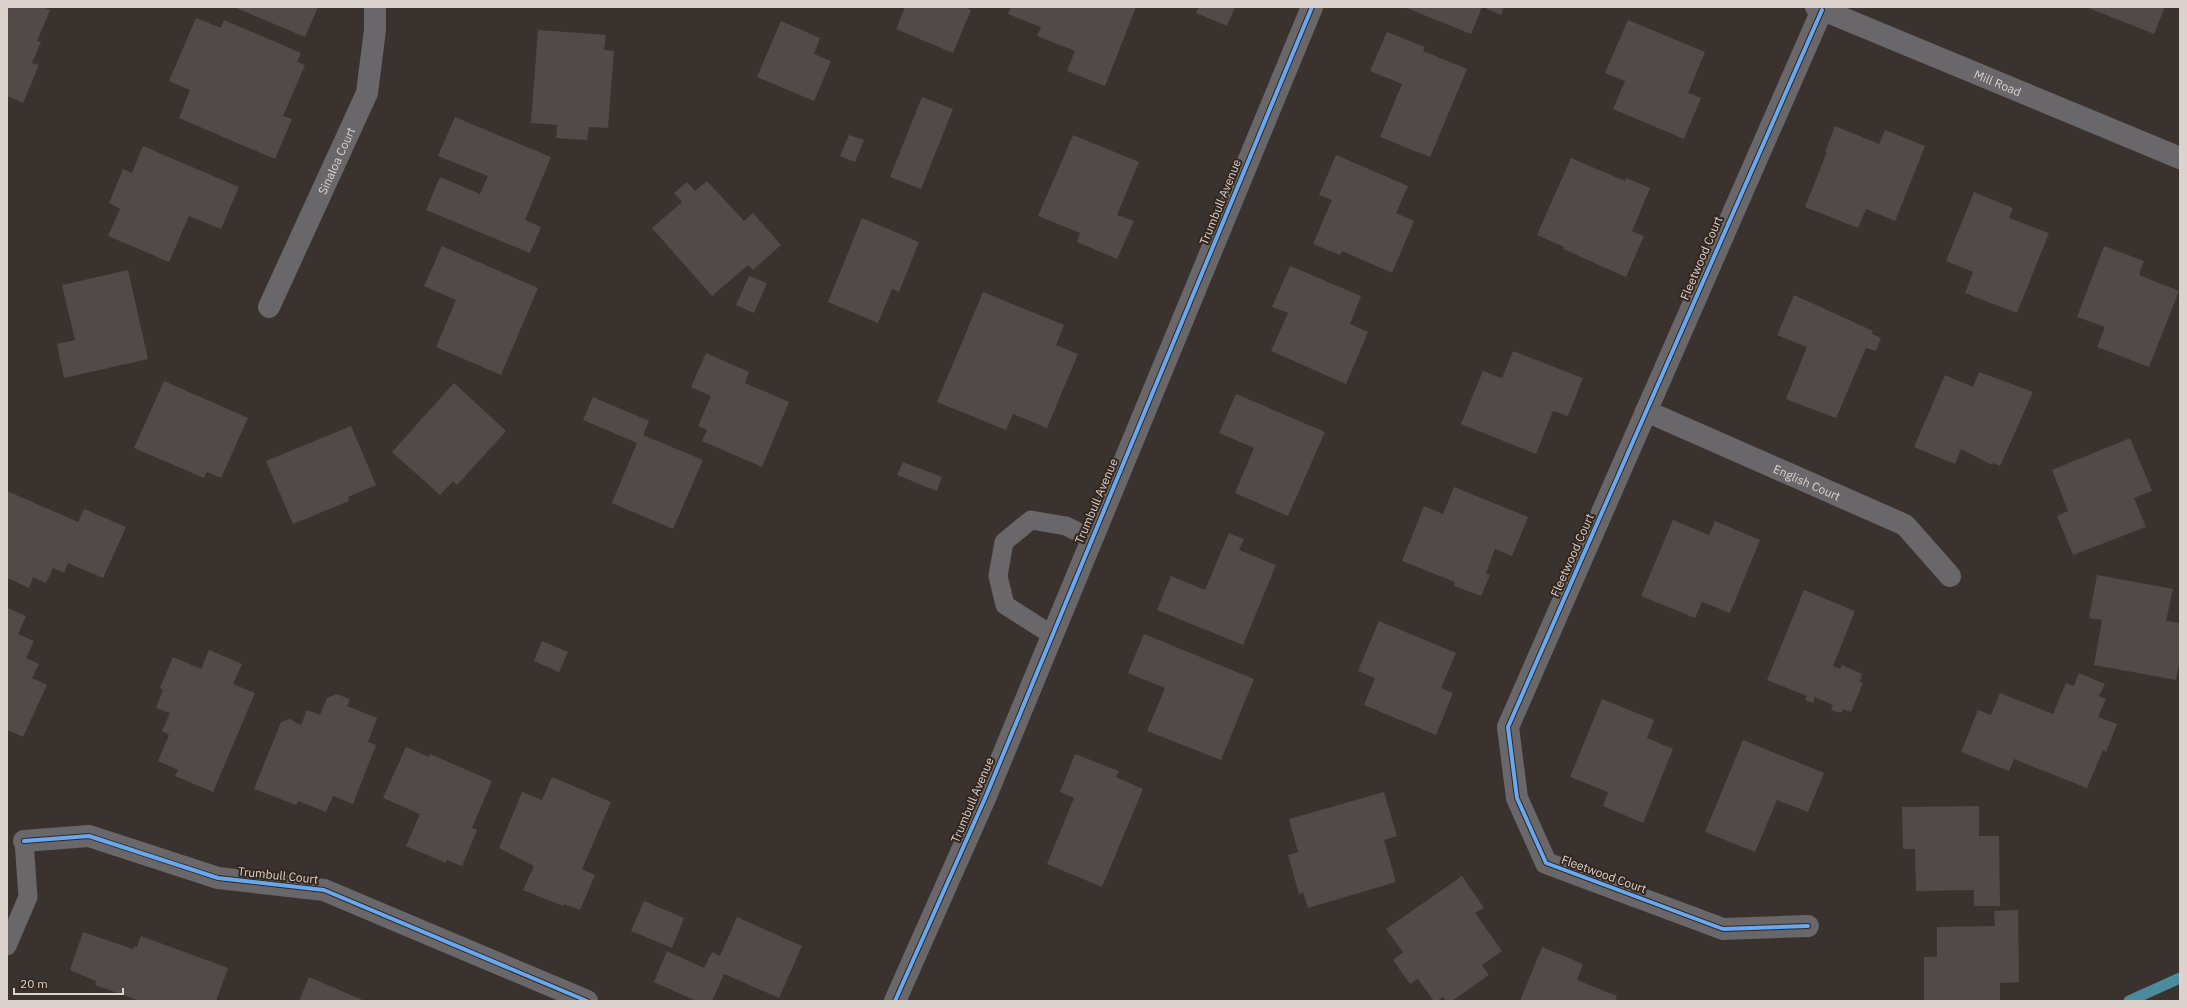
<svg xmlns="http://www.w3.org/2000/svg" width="2187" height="1008" viewBox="0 0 2187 1008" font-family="'IBM Plex Sans',sans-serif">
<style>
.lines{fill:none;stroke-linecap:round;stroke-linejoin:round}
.stream{stroke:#4c8a9d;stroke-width:11}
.building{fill:#514a48}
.lane{stroke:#696769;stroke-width:19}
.street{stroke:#696769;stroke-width:22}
.cycleway-casing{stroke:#34271f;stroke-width:6}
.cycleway{stroke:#66a8f1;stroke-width:4}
.labels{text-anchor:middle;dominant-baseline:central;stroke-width:4;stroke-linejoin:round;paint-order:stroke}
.street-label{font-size:12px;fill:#dcd3ce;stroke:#34271f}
</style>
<rect width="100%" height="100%" fill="#3a322e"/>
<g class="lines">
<path class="stream" d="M2129,1001L2180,978"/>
</g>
<g class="building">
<path d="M7,7H42L50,10L37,41L41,42L32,63L39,65L23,103L7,96Z"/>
<path d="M234,7H318L305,37Z"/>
<path d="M905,7H965L971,10L953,53L896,29Z"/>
<path d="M1011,7H1136L1105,86L1067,71L1075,51L1037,36L1041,27L1008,14Z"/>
<path d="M1199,7H1235L1227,26L1196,13Z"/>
<path d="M1404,7H1482L1471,34Z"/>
<path d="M1483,7H1504L1501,15Z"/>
<path d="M2086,7H2165L2154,34Z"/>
<path d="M196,18L221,28L224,20L301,53L297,62L305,65L283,116L292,119L275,159L179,118L190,90L169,81Z"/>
<path d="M1628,20L1705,52L1688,93L1701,98L1684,139L1613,109L1625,81L1605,73Z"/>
<path d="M781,21L820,38L814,54L831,61L814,101L757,77Z"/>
<path d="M538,30L606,35L604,50L614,51L608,128L589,127L587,140L556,138L557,125L531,123Z"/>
<path d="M1387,32L1425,47L1423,51L1467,69L1430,157L1380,137L1402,84L1370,71Z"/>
<path d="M922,97L953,109L921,189L890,177Z"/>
<path d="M455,117L551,157L525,220L541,227L530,253L426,210L440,177L480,194L488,176L438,156Z"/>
<path d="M1835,126L1879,144L1885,130L1925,146L1895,221L1866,209L1858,228L1805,207L1827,152H1825Z"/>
<path d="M849,135L864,140L855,162L840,156Z"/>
<path d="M1073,135L1139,162L1117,215L1134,221L1117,259L1077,242L1080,233L1038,216Z"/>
<path d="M143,146L239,187L221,229L189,216L169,262L108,236L120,209L109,203L123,169L132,173Z"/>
<path d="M1336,155L1408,186L1396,213L1414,221L1392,273L1342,251L1340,255L1313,244L1332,200L1319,195Z"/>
<path d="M1571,158L1625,181L1626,178L1650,188L1632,231L1644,236L1626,277L1563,249L1564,247L1537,235Z"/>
<path d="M707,181L744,221L753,213L781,245L753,270L748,265L712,296L652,228L682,202L674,193L687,182L695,191Z"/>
<path d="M1974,192L2013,208L2009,218L2049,233L2017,313L1965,293L1973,272L1946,261Z"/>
<path d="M862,218L919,242L899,292L892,289L878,323L828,302Z"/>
<path d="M442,246L538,288L501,375L436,347L456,300L424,286Z"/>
<path d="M2104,246L2144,261L2139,275L2179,291L2149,367L2097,347L2105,327L2077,317Z"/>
<path d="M1290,266L1361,296L1350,324L1368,332L1346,384L1271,351L1288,313L1272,307Z"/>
<path d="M128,270L148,359L64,378L57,344L75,340L62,285Z"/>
<path d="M749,276L767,283L754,313L736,305Z"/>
<path d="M983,292L1064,325L1056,345L1078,354L1047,428L1013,414L1006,430L937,402Z"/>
<path d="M1794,295L1873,331L1872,334L1881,338L1876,351L1866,348L1836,418L1786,399L1807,347L1777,335Z"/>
<path d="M1513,351L1583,378L1568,416L1553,411L1536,454L1461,424L1483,371L1502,378Z"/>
<path d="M706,353L749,372L745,383L789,402L762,467L702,441L707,430L698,426L711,396L691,387Z"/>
<path d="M1979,372L2033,392L2000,466L1993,463L1992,465L1961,449L1955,464L1914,447L1945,375L1973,387Z"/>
<path d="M164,381L248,418L221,478L207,472L204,478L134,448Z"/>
<path d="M454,383L506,431L457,485L453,481L440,495L392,452Z"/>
<path d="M1236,394L1325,432L1288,516L1235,493L1254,448L1219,433Z"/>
<path d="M593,397L649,421L643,435L703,460L673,529L612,503L637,443L583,420Z"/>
<path d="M351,426L376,485L348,497L349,501L293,524L266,461Z"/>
<path d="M2130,438L2152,491L2134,498L2146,527L2073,555L2057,516L2068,511L2052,470Z"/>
<path d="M903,462L942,477L937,491L897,475Z"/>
<path d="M1454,487L1528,517L1512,556L1495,549L1486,573L1490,575L1481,596L1454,586L1455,582L1402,561L1424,506L1443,514Z"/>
<path d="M7,491L78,522L84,509L126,527L103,578L68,563L64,573L53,568L46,583L33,577L29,588L7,578Z"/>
<path d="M1673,520L1709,535L1715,521L1760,540L1730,613L1702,602L1695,618L1641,596Z"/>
<path d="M1229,533L1244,539L1239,550L1276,565L1243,645L1157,610L1171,576L1205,590Z"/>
<path d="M2097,575L2173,589L2166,621L2180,623V659L2176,680L2094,665L2102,620L2089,618Z"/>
<path d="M1804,590L1855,611L1833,666L1840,669L1842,665L1862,674L1860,681L1863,683L1851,712L1843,709L1841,713L1831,710L1833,705L1815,697L1813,703L1805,700L1807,696L1767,680Z"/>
<path d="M7,608L26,616L18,634L34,641L26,658L39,664L32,678L47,685L23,737L7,730Z"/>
<path d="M1379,621L1456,653L1441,688L1453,693L1436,735L1364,705L1375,678L1358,671Z"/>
<path d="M1144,634L1254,679L1221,760L1147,731L1165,688L1128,673Z"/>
<path d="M542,641L568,652L559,672L534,661Z"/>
<path d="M209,650L242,664L233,684L255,693L213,792L175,776L178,770L158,761L169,735L162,731L170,713L156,708L163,690L160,688L173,657L201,669Z"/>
<path d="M2079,673L2105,684L2099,696L2106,699L2098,717L2117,724L2106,752L2103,750L2087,788L2014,759L2009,771L1961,752L1978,710L1991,715L2000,693L2053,714L2066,683L2074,686Z"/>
<path d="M336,694L350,699L347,706L377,718L368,742L376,745L353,804L333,796L326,812L298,801L296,805L254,789L281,722L289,719L301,725L307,710L320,715L327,698Z"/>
<path d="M1602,699L1654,720L1647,738L1673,749L1643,823L1603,806L1608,792L1570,777Z"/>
<path d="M1743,740L1824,773L1808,812L1777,800L1755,852L1705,832Z"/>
<path d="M406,747L429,757L430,754L492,781L472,828L477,830L462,866L447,860L446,863L406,846L420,814L383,798Z"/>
<path d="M1075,754L1119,771L1116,777L1143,789L1102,887L1047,864L1074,798L1060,792Z"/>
<path d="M552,777L611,802L582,869L595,875L580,910L564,904L563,906L523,890L534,866L499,848L522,792L542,800Z"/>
<path d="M1384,792L1397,836L1384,840L1396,882L1308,908L1303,892L1299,894L1288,855L1298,852L1289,819Z"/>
<path d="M1979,806V836H1999L2000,906H1974V890L1916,891L1915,849H1903L1902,807Z"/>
<path d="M1462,876L1484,908L1475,913L1502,951L1482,965L1489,975L1452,1001H1446L1443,997L1438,1001H1434L1418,979L1410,984L1393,960L1403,952L1386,929Z"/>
<path d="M644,901L684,918L672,948L631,931Z"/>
<path d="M2018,910L2019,982L2000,983V1001H1924V957H1937V927L1995,926L1994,911Z"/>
<path d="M737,917L802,946L779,998L724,974L712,1001H696L654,982L667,951L704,968L712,952L720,956Z"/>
<path d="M83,932L133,949L135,946L137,947L141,936L228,968L216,1001H140L95,985L96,981L70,970Z"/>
<path d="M1542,947L1583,964L1577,980L1617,996L1615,1001H1520Z"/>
<path d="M309,977L365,1001H299Z"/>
</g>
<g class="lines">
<g class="lane">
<path d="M1052,635L1005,605L998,576L1004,542L1031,520L1066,526L1092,539"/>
<path d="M7,946L28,897L24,841"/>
</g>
<g class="street">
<path id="s1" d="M1816,7L2180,158"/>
<path id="s2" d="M269,307L367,93L375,30V7"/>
<path id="s3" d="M1646,411L1905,525L1950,576"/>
<path d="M24,841L89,836L218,878L324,890L587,1001"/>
<path d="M1808,926L1723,929L1546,863L1517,798L1508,727L1822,10"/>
<path d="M895,1001L986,796L1312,7"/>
</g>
<defs>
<g id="cycleway">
<path d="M24,841L89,836L218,878L324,890L587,1001"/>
<path d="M1808,926L1723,929L1546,863L1517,798L1508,727L1822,10"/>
<path d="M895,1001L986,796L1312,7"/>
</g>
</defs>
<use href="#cycleway" class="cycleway-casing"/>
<use href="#cycleway" class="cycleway"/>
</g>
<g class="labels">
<g class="street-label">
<text stroke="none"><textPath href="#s1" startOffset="197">Mill Road</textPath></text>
<text stroke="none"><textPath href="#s2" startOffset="161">Sinaloa Court</textPath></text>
<text transform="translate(1220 202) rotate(-68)">Trumbull Avenue</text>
<text transform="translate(1701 258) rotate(-67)">Fleetwood Court</text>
<text stroke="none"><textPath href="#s3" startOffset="176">English Court</textPath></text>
<text transform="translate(1096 501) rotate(-67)">Trumbull Avenue</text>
<text transform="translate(1572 555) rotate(-66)">Fleetwood Court</text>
<text transform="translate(972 800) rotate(-67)">Trumbull Avenue</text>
<text transform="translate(1604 874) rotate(20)">Fleetwood Court</text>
<text transform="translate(278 875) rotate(6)">Trumbull Court</text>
</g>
</g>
<rect width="2187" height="1008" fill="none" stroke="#dcd3ce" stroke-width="16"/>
<path d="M14 988v6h109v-6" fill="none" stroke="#dcd3ce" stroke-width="2"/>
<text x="20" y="988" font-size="12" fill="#dcd3ce" stroke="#34271f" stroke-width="3" paint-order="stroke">20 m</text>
</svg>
